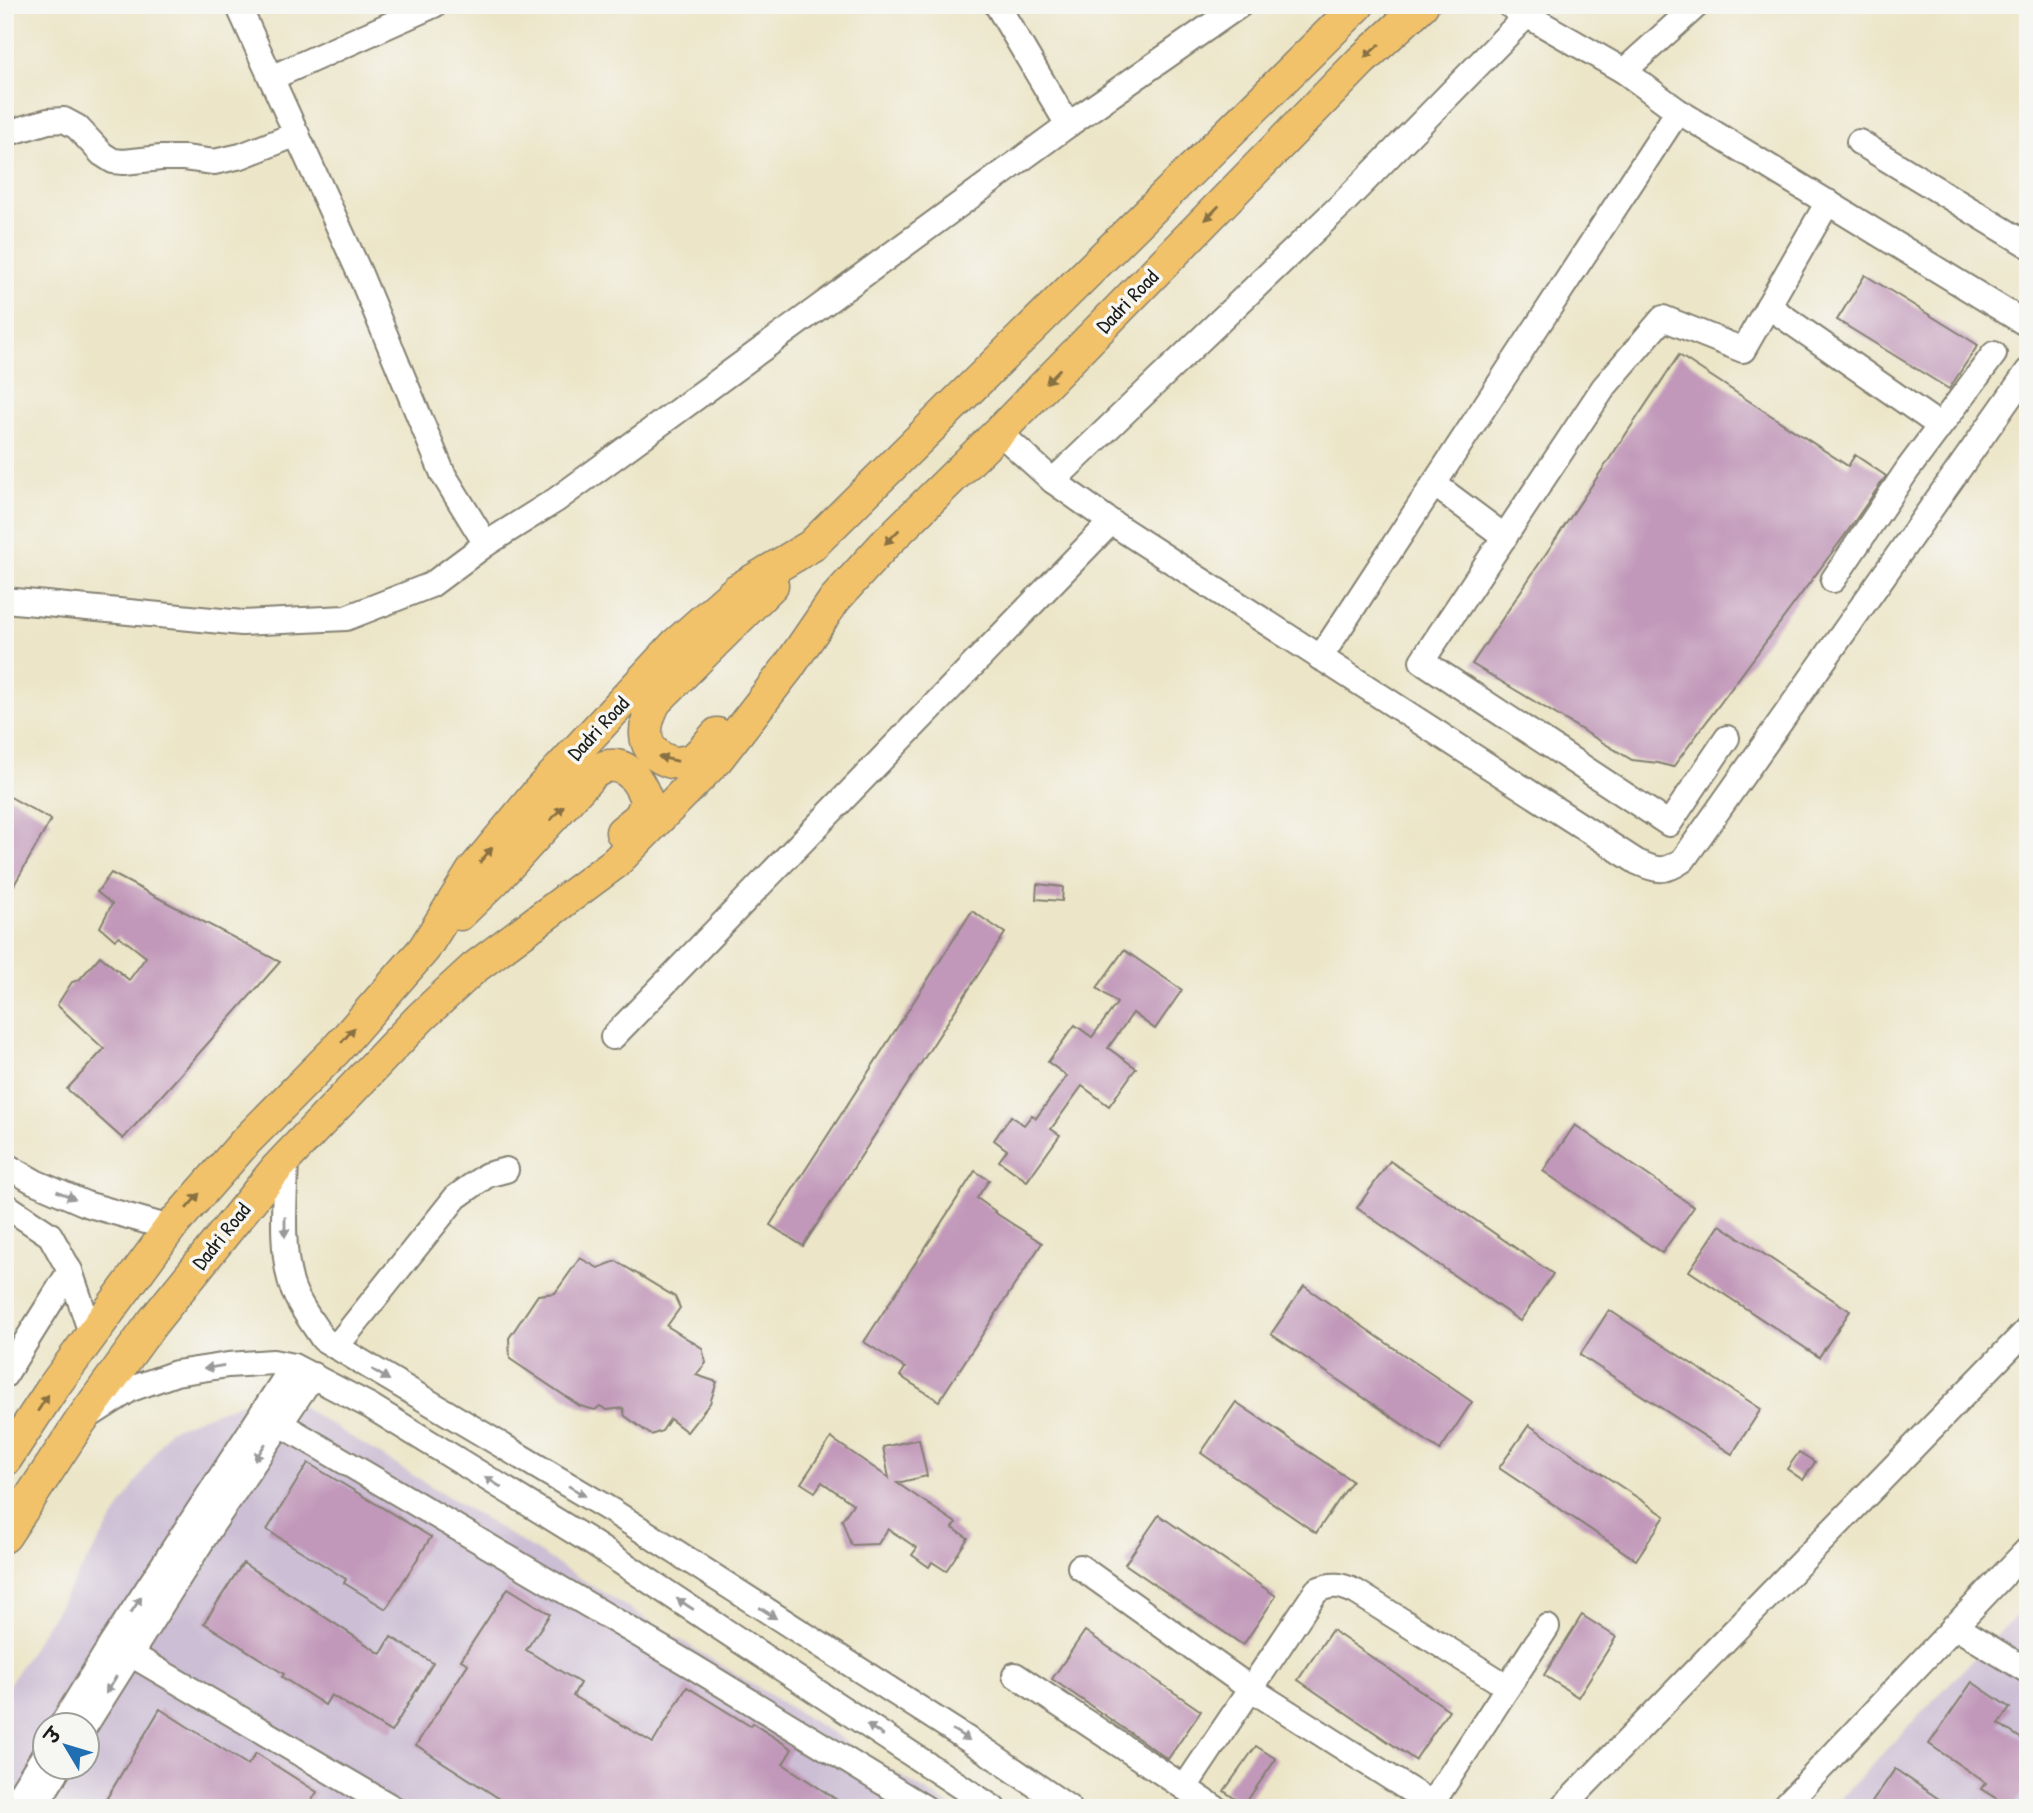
<svg xmlns="http://www.w3.org/2000/svg" width="2033" height="1813" viewBox="0 0 2033 1813" font-family="'Patrick Hand','Playpen Sans Deva',sans-serif">
<style>
.industrial{fill:#ccbed4;fill-rule:evenodd}
.building{fill:#c198b9}
.lines{fill:none;stroke-linecap:round;stroke-linejoin:round}
.minor-casing{stroke:#848072;stroke-width:28}
.major-casing{stroke:#848072;stroke-width:35}
.minor{stroke:#fff;stroke-width:24}
.major{stroke:#f2c26a;stroke-width:32}
.oneway{fill:#876f43}
.oneway2{fill:#999}
.labels{text-anchor:middle;dominant-baseline:central;stroke-width:7;stroke-linejoin:round;paint-order:stroke}
.street-label{font-size:21px;fill:#1c1c1c;stroke:#f6f6f2}
</style>
<rect width="100%" height="100%" fill="#f6f6f2"/>
<filter id="ink" filterUnits="userSpaceOnUse"><feTurbulence type="fractalNoise" baseFrequency=".0143" numOctaves="2"/><feDisplacementMap in="SourceGraphic" scale="14" xChannelSelector="R" yChannelSelector="G"/><feConvolveMatrix kernelMatrix="1 2 1 2 8 2 1 2 1" color-interpolation-filters="sRGB"/></filter>
<filter id="wash" filterUnits="userSpaceOnUse"><feTurbulence type="fractalNoise" baseFrequency=".00686" numOctaves="4" result="noise"/><feDisplacementMap in="SourceGraphic" scale="28" xChannelSelector="R" yChannelSelector="G"/><feGaussianBlur stdDeviation="1.57" result="paint"/><feColorMatrix in="noise" values="0 0 0 0 0 0 0 0 0 0 0 0 0 0 0 0 0 1.4 0 .05"/><feComposite in="paint" operator="in"/></filter>
<g filter="url(#wash)">
<rect width="100%" height="100%" fill="#ece5c7"/>
<g class="industrial">
<path d="M275,1390L953,1808H5V1691L169,1430ZM46,1726H88V1768H46Z"/>
<path d="M2028,1603V1808H1831L1920,1714Z"/>
</g>
<g id="blocks">
<g class="building">
<path d="M1865,275L1978,345L1949,389L1837,320Z"/>
<path d="M1679,355L1848,466L1855,455L1886,476L1845,535L1673,767L1658,763L1632,760L1472,664Z"/>
<path d="M5,794L51,820L5,901Z"/>
<path d="M111,873L280,962L123,1139L67,1089L104,1049L57,1005L72,982L79,980L100,956L129,980L146,957L119,936L115,940L100,927L112,904L97,892Z"/>
<path d="M1037,884L1063,887L1062,901L1036,899Z"/>
<path d="M972,911L1005,933L803,1246L770,1225Z"/>
<path d="M1124,950L1182,990L1155,1029L1133,1013L1108,1048L1136,1068L1109,1106L1082,1086L1051,1129L1060,1135L1027,1181L999,1161L1007,1150L994,1140L1011,1116L1024,1125L1032,1115L1036,1118L1067,1076L1048,1062L1075,1025L1092,1037L1117,1003L1097,988Z"/>
<path d="M1575,1125L1694,1207L1662,1253L1543,1171Z"/>
<path d="M1390,1161L1553,1274L1520,1321L1357,1208Z"/>
<path d="M975,1171L989,1180L977,1198L995,1211L994,1212L1042,1243L939,1401L900,1376L905,1368L864,1342Z"/>
<path d="M1720,1225L1850,1311L1819,1357L1689,1271Z"/>
<path d="M580,1258L598,1268L616,1261L675,1297L680,1308L667,1326L702,1348L706,1363L696,1375L717,1382L710,1403L687,1432L670,1419L662,1431L651,1435L625,1416L623,1408L607,1410L600,1406L595,1410L580,1406L510,1359L509,1338L538,1295L555,1293Z"/>
<path d="M1304,1286L1472,1402L1440,1450L1271,1334Z"/>
<path d="M1609,1310L1761,1409L1732,1454L1580,1355Z"/>
<path d="M1236,1402L1352,1481L1316,1533L1201,1453Z"/>
<path d="M1529,1425L1665,1516L1636,1560L1499,1468Z"/>
<path d="M831,1438L889,1478L883,1447L919,1439L927,1476L897,1483L956,1523L953,1528L968,1538L946,1571L932,1562L929,1567L912,1555L917,1548L888,1529L878,1544L851,1545L842,1520L853,1504L822,1482L815,1492L801,1483Z"/>
<path d="M1799,1452L1815,1462L1803,1480L1787,1469Z"/>
<path d="M308,1463L431,1537L386,1609L344,1583L346,1579L267,1530Z"/>
<path d="M1159,1515L1276,1596L1243,1645L1125,1564Z"/>
<path d="M243,1563L381,1654L391,1637L433,1663L391,1732L331,1695L325,1705L282,1677L284,1674L204,1623Z"/>
<path d="M508,1588L550,1614L526,1650L580,1683L573,1696L653,1743L687,1687L750,1726L752,1723L792,1749L783,1764L849,1808H514L416,1745L468,1664L461,1660Z"/>
<path d="M1582,1615L1616,1637L1578,1697L1544,1675Z"/>
<path d="M1332,1630L1449,1710L1415,1760L1298,1680Z"/>
<path d="M1085,1631L1201,1711L1168,1759L1052,1679Z"/>
<path d="M1972,1682L2010,1708L1999,1724L2028,1743V1784L2012,1808L1982,1789L1986,1783L1929,1744Z"/>
<path d="M160,1709L248,1765L256,1753L317,1792L307,1808H101Z"/>
<path d="M1256,1746L1276,1759L1244,1805L1224,1791Z"/>
<path d="M1895,1769L1952,1808H1868Z"/>
</g>
</g>
</g>
<g filter="url(#ink)">
<use href="#blocks" fill-opacity="0" stroke="#848072" stroke-width="2"/>
<g class="lines">
<defs>
<g id="minor">
<path d="M238,5L360,274L443,474L486,544"/>
<path d="M997,5L1068,125"/>
<path d="M1509,5L1624,71L1678,111L2028,325"/>
<path d="M1624,71L1697,5"/>
<path d="M271,78L434,5"/>
<path d="M5,134L48,121L64,120L77,127L102,154L113,161L124,162L161,158H184L214,162L241,156L297,134"/>
<path d="M1859,142L2028,245"/>
<path d="M1768,306L1940,426"/>
<path d="M999,432L1053,481L1111,522L1637,862C1657,871 1665,873 1683,860L2028,371"/>
<path d="M1053,481L1342,204L1527,15"/>
<path d="M1434,484L1505,537"/>
<path d="M1833,580L1908,469L1994,354"/>
<path d="M5,600L242,623L346,618L431,585L486,544L556,500L1068,125L1240,5"/>
<path d="M1320,658L1678,111"/>
<path d="M1727,738L1669,824L1422,661L1604,387L1663,318L1743,350L1828,202"/>
<path d="M613,1037L1111,522"/>
<path d="M286,1159C285,1199 280,1244 291,1283C297,1303 312,1322 323,1339L612,1511L989,1753L1069,1808"/>
<path d="M5,1165L35,1182L86,1204L170,1228"/>
<path d="M5,1205L50,1235L70,1271L92,1336"/>
<path d="M336,1347L456,1197L487,1175L506,1170"/>
<path d="M5,1375L70,1271"/>
<path d="M262,1413L692,1666L925,1808"/>
<path d="M92,1414L131,1389L176,1373L228,1365L273,1362L293,1366L370,1406L586,1539L993,1808"/>
<path d="M1080,1567L1251,1689L1432,1804"/>
<path d="M1954,1626L2028,1671"/>
<path d="M115,1645L393,1808"/>
<path d="M1015,1675L1215,1808"/>
<path d="M61,1726L112,1643L293,1366"/>
<path d="M85,1726L212,1525L313,1375"/>
<path d="M1185,1787L1317,1590C1333,1583 1341,1585 1356,1592L1508,1687"/>
<path d="M11,1808L46,1752"/>
<path d="M34,1808L59,1768"/>
<path d="M1429,1808L1547,1627"/>
<path d="M1562,1808L2028,1329"/>
<path d="M1783,1808L2028,1549"/>
</g>
<g id="major">
<path d="M717,734C710,741 702,753 694,758C686,763 675,764 668,761C639,750 643,725 655,702L772,585"/>
<path d="M460,914L496,879L593,773C597,771 604,766 608,766C630,763 641,785 647,802L640,817L622,832"/>
<path d="M5,1460L54,1386L170,1228L246,1141L335,1051L424,949L472,872L539,791L676,644L737,590L811,546L1358,5"/>
<path d="M5,1536L80,1422L152,1323L277,1168L421,1017L474,968L615,863L717,759L787,669L835,599L884,545L999,432L1361,61L1422,5"/>
</g>
</defs>
<use href="#minor" class="minor-casing"/>
<use href="#major" class="major-casing"/>
<use href="#minor" class="minor"/>
<use href="#major" class="major"/>
</g>
<defs><path id="oneway-solid" d="M-6-.8H1V-3.2L6.5 0L1 3.2V.8H-6Z" transform="scale(1.75)"/></defs>
<g class="oneway">
<use href="#oneway-solid" transform="translate(1372 51) rotate(138)"/>
<use href="#oneway-solid" transform="translate(1212 213) rotate(134)"/>
<use href="#oneway-solid" transform="translate(1053 376) rotate(134)"/>
<use href="#oneway-solid" transform="translate(892 537) rotate(135)"/>
<use href="#oneway-solid" transform="translate(668 759) rotate(-167)"/>
<use href="#oneway-solid" transform="translate(557 813) rotate(-47)"/>
<use href="#oneway-solid" transform="translate(486 855) rotate(-50)"/>
<use href="#oneway-solid" transform="translate(348 1035) rotate(-49)"/>
<use href="#oneway-solid" transform="translate(193 1201) rotate(-49)"/>
<use href="#oneway-solid" transform="translate(43 1403) rotate(-57)"/>
</g>
<g class="oneway2">
<use href="#oneway-solid" transform="translate(66 1195) rotate(23)"/>
<use href="#oneway-solid" transform="translate(285 1227) rotate(90)"/>
<use href="#oneway-solid" transform="translate(214 1367) rotate(171)"/>
<use href="#oneway-solid" transform="translate(381 1375) rotate(32)"/>
<use href="#oneway-solid" transform="translate(260 1452) rotate(123)"/>
<use href="#oneway-solid" transform="translate(493 1482) rotate(-148)"/>
<use href="#oneway-solid" transform="translate(577 1491) rotate(31)"/>
<use href="#oneway-solid" transform="translate(685 1604) rotate(-147)"/>
<use href="#oneway-solid" transform="translate(136 1605) rotate(-57)"/>
<use href="#oneway-solid" transform="translate(768 1613) rotate(33)"/>
<use href="#oneway-solid" transform="translate(111 1685) rotate(122)"/>
<use href="#oneway-solid" transform="translate(875 1730) rotate(-147)"/>
<use href="#oneway-solid" transform="translate(961 1735) rotate(32)"/>
</g>
</g>
<g class="labels">
<g class="street-label">
<text transform="translate(1127 301) rotate(-46)">Dadri Road</text>
<text transform="translate(598 728) rotate(-47)">Dadri Road</text>
<text transform="translate(221 1236) rotate(-51)">Dadri Road</text>
</g>
</g>
<rect width="2033" height="1813" fill="none" stroke="#f6f6f2" stroke-width="28"/>
<g transform="translate(66 1746) rotate(308)"><circle r="33" fill="#f6f6f2" stroke="#9f9f9c" stroke-width="2"/>
<path d="M0-5L12 26L0 18L-12 26Z" fill="#1f6fb2"/>
<text y="-10" font-size="19" font-weight="bold" text-anchor="middle" fill="#1c1c1c">उ</text>
</g>
</svg>
